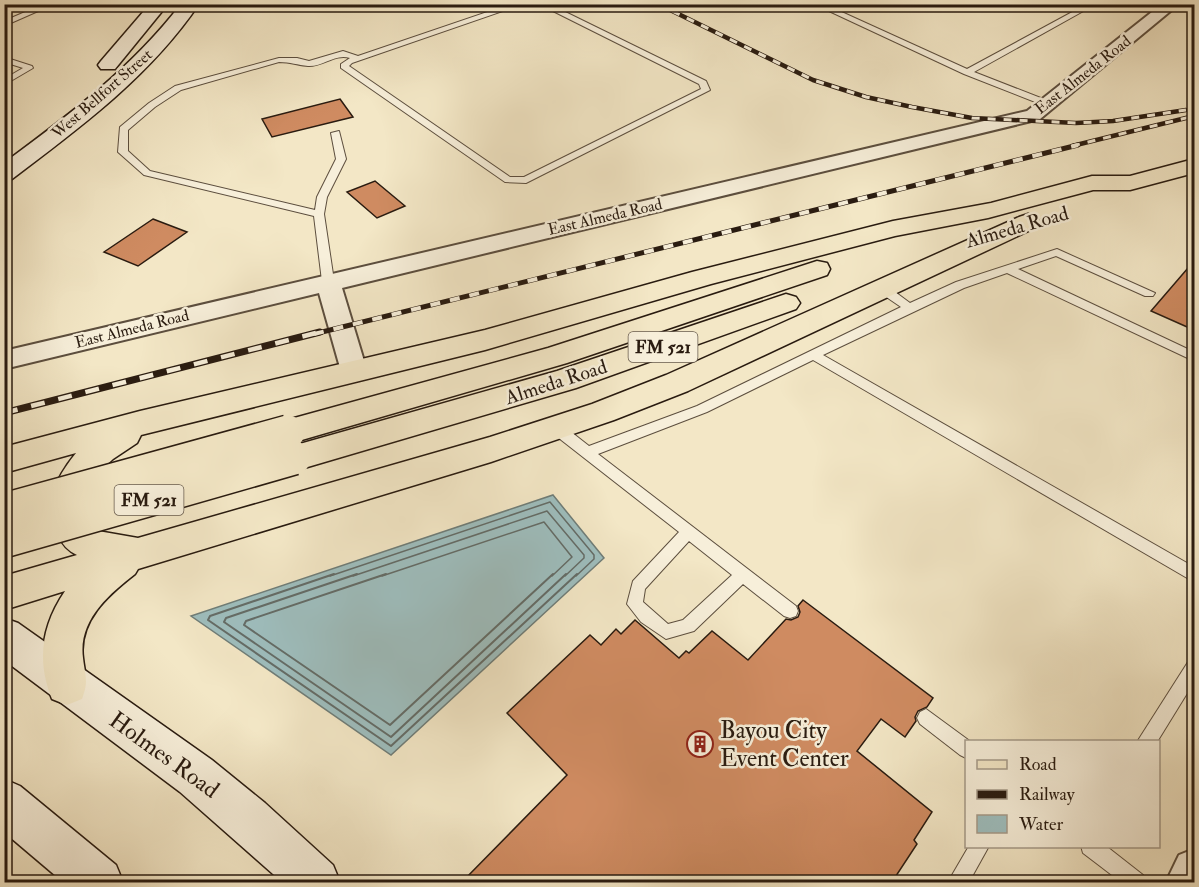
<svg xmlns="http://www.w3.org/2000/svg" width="1199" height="887" viewBox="0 0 1199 887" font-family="'IM FELL Double Pica',serif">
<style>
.water{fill:#9ebebe;stroke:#6f7d78;stroke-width:1.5}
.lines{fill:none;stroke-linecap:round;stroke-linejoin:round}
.shore-far1{stroke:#646c67;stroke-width:1.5}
.shore{stroke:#646c67;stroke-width:2}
.building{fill:#cf8b61;stroke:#291b10;stroke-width:1.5}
.lane-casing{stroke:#5c4e3e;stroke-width:2}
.street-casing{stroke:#5c4e3e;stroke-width:4}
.secondary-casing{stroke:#291b10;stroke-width:3}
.primary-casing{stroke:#291b10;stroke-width:3}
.lane{fill:#f7efda;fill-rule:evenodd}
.street{fill:#f7efda;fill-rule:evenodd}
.secondary{fill:#f7efda;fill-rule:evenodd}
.primary{fill:#f3e7c6;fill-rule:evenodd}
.rail-far2-casing{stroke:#291b10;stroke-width:4.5}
.rail-far1-casing{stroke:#291b10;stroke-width:5}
.rail-casing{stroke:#291b10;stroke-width:7}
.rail-far2{stroke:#f7efda;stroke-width:3;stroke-dasharray:8;stroke-linecap:butt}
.rail-far1{stroke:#f7efda;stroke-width:4;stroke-dasharray:10;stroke-linecap:butt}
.rail{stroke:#f7efda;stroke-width:4.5;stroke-dasharray:14;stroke-linecap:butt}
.primary-bridge-casing{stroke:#291b10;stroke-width:36;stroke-linecap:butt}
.primary-bridge{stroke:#f3e7c6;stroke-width:33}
.labels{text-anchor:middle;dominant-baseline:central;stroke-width:5;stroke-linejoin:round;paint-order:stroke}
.far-street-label{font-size:16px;fill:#291b10;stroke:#f7efda}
.shield{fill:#f7efda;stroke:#675b4d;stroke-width:1.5}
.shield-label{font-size:18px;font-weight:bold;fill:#291b10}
.street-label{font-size:20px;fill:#291b10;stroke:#f7efda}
.near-poi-label{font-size:24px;fill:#291b10;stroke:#f7efda;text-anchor:start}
.near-street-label{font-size:24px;fill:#291b10;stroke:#f7efda}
</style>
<rect width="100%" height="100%" fill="#f3e7c6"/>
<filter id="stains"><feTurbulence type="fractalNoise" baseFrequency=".00333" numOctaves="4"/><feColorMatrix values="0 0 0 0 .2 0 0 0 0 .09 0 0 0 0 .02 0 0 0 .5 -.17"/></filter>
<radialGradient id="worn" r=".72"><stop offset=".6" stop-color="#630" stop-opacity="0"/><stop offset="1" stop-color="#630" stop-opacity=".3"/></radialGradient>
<path class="water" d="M553,495L604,558L391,755L191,616Z"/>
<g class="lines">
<g class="shore-far1">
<path d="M330,576L550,502L594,555V559L576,576"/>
<path d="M353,576L547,511L584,555V558L565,576"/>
<path d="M382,576L544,522L572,557L552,576"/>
</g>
<g class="shore">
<path d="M334,574L210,616L208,620L391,746L577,574"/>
<path d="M357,574L226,618L224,622L391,737L566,574"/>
<path d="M386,574L246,621L244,625L390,725L553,574"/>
</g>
</g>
<g class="building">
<path d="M340,99L353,117L272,137L262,119Z"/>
<path d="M375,181L405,206L377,218L347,192Z"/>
<path d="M153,219L187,232L138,266L104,252Z"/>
<path d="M1194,261V330L1151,311Z"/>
<path d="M803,600L933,698L927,707L918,711L915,717L916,721L905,737L881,719L857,751L932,812L914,840L917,844L892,882H462L567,775L507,713L590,635L601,645L616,629L621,634L635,620L679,658L686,651L689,653L712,631L748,660L786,619L791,620L798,617L800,612L798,606Z"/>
</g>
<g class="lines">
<defs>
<g id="lane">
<path d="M44,4H54L4,26V21Z"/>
<path d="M511,4H523L352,63L349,66L510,177H524L701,89L699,84L539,4H549L706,81L710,90L526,183L505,182L341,68V64L350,58C335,53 323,67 308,66C298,65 290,62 279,62L181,90L155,107L128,130V151L150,171L315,210L317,197L336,159L331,133L339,131L346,159L327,197L324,214L334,281L328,285L322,281L314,216L144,175L118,152L120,127L149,103L175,86L279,58H297L309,61L343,51L358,56Z"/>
<path d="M814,4H824L967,69L1076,10L1062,4L1082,7L1087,4H1096L974,72L1051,102V106L1048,107L964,74Z"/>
<path d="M4,57L32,66L33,68L4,85V79L23,68L4,62Z"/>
<path d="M1057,249L1155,293L1153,296H1145L1056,256L1018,269L1194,352V361L1007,273L964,288L823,355L1194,567V582L813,360L707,412L598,454L796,606L798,611L796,616L790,618L784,616L743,584L694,631L666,639L641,622L627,604L633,581L679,532L551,432L549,428L551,424H561L589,446L697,406L901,307L879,292V286H887L910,303L956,282ZM689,541L732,575L683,620L668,624L643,602L645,589Z"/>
<path d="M1194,660V682L1157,742H1137L1188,662Z"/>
<path d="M926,709L971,742H966V758L960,755L920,724L917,718L920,712Z"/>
<path d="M969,846H989L969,882H948Z"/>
<path d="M1081,846H1106L1143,875L1146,882H1121L1083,853Z"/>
</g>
<g id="street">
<path d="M1162,4H1179L1040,119L342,288L367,371L363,378L354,380L345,378L341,371L319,293L4,369V351L1027,111Z"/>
<path d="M1194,849V882H1166L1179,855Z"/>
</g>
<g id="secondary">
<path d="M150,4H168L115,69H101L98,65L101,61Z"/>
<path d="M181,4H199C150,76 81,127 12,179L4,181V163C69,115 132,68 181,4Z"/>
<path d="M4,618L18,623L212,760L265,803L333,865L340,882H282L180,792L4,660Z"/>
<path d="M4,779L20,786L116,865L123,882H63L4,832Z"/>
</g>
<g id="primary">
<path d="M1194,159V173L1130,190H1093L988,218L895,236L711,284L485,350L141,435L137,443L113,459L101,470L91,485L85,510L88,522L98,531L138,538L490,437L592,404L666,375L1019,217L1028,214L1037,217L1041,222L1037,227L688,391L614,420L491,462L138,569L135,574C108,595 78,621 83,658C85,676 89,681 82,699L67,705L52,699C36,661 42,625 65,591L4,610V576L77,555C68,551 62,544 58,535C42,504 56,478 76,453L4,473V447L140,411L485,330L692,272L893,221L991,203L1092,176H1130Z"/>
<path d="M817,261L827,263L830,269L827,275L567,363L288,444L276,441L272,432L276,423L548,348Z"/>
<path d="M786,294L796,297L800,303L796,309L576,388L294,471L282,467L277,458L282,449L557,371Z"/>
</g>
</defs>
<use href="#lane" class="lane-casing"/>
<use href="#street" class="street-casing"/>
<use href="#secondary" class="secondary-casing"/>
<use href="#primary" class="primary-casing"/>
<use href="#lane" class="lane"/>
<use href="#street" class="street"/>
<use href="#secondary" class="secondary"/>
<use href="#primary" class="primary"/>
<defs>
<g id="rail-far2">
<path d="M658,4L813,80L866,97L912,107L972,118L1076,123L1113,121L1186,110"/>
<path d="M1072,146L1194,116"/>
</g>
<path id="rail-far1" d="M314,334L1078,145"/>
<path id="rail" d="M4,413L320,332"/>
</defs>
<use href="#rail-far2" class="rail-far2-casing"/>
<use href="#rail-far1" class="rail-far1-casing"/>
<use href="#rail" class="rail-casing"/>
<use href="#rail-far2" class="rail-far2"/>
<use href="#rail-far1" class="rail-far1"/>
<use href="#rail" class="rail"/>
<defs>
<g id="primary-bridge">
<path d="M4,510L288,432"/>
<path d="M4,541L294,458"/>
</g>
</defs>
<use href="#primary-bridge" class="primary-bridge-casing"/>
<use href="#primary-bridge" class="primary-bridge"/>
</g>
<defs>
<symbol id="building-ring" viewBox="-11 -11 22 22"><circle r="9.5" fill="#f7efda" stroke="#8f2418" stroke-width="1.5"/><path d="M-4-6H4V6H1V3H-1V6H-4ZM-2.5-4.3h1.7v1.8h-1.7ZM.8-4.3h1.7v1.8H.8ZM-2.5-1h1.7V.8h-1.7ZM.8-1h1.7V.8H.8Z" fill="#8f2418"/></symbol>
</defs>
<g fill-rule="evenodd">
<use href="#building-ring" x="685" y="729" width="30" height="30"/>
</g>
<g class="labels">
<g class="far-street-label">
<text transform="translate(1083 75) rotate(-38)">East Almeda Road</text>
<text transform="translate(102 94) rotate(-41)">West Bellfort Street</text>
<text transform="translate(605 217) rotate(-13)">East Almeda Road</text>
<text transform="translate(132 329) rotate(-14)">East Almeda Road</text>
</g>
<g class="shield">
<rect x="628.5" y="332" width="69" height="30" rx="4.5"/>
<rect x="114.5" y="485" width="69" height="30" rx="4.5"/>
</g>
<g class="shield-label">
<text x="663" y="347">FM 521</text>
<text x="149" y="500">FM 521</text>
</g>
<g class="street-label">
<text transform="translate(1017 227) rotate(-16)">Almeda Road</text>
<text transform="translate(556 382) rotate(-18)">Almeda Road</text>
</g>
<g class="near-poi-label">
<text x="720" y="730">Bayou City<tspan x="720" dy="28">Event Center</tspan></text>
</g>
<g class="near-street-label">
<text transform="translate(164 755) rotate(36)">Holmes Road</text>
</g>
</g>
<rect width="1199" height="887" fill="none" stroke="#f3e7c6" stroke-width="24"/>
<rect x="6" y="6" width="1187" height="875" fill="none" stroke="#291b10" stroke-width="3"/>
<rect x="12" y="12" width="1175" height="863" fill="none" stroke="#291b10" stroke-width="1.5"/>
<rect x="965" y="740" width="195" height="108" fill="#f7efda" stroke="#a59a89" stroke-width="1.5"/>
<rect x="977" y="760" width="30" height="9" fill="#f3e7c6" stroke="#a59a89" stroke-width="1.5"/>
<text x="1019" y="770" font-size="18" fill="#291b10">Road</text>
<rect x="977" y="790" width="30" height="9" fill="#291b10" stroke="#a59a89" stroke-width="1.5"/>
<text x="1019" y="800" font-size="18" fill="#291b10">Railway</text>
<rect x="977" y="815" width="30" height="18" fill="#9ebebe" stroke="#a59a89" stroke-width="1.5"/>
<text x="1019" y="830" font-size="18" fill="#291b10">Water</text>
<rect width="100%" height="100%" filter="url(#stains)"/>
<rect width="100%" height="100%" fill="url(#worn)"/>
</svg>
